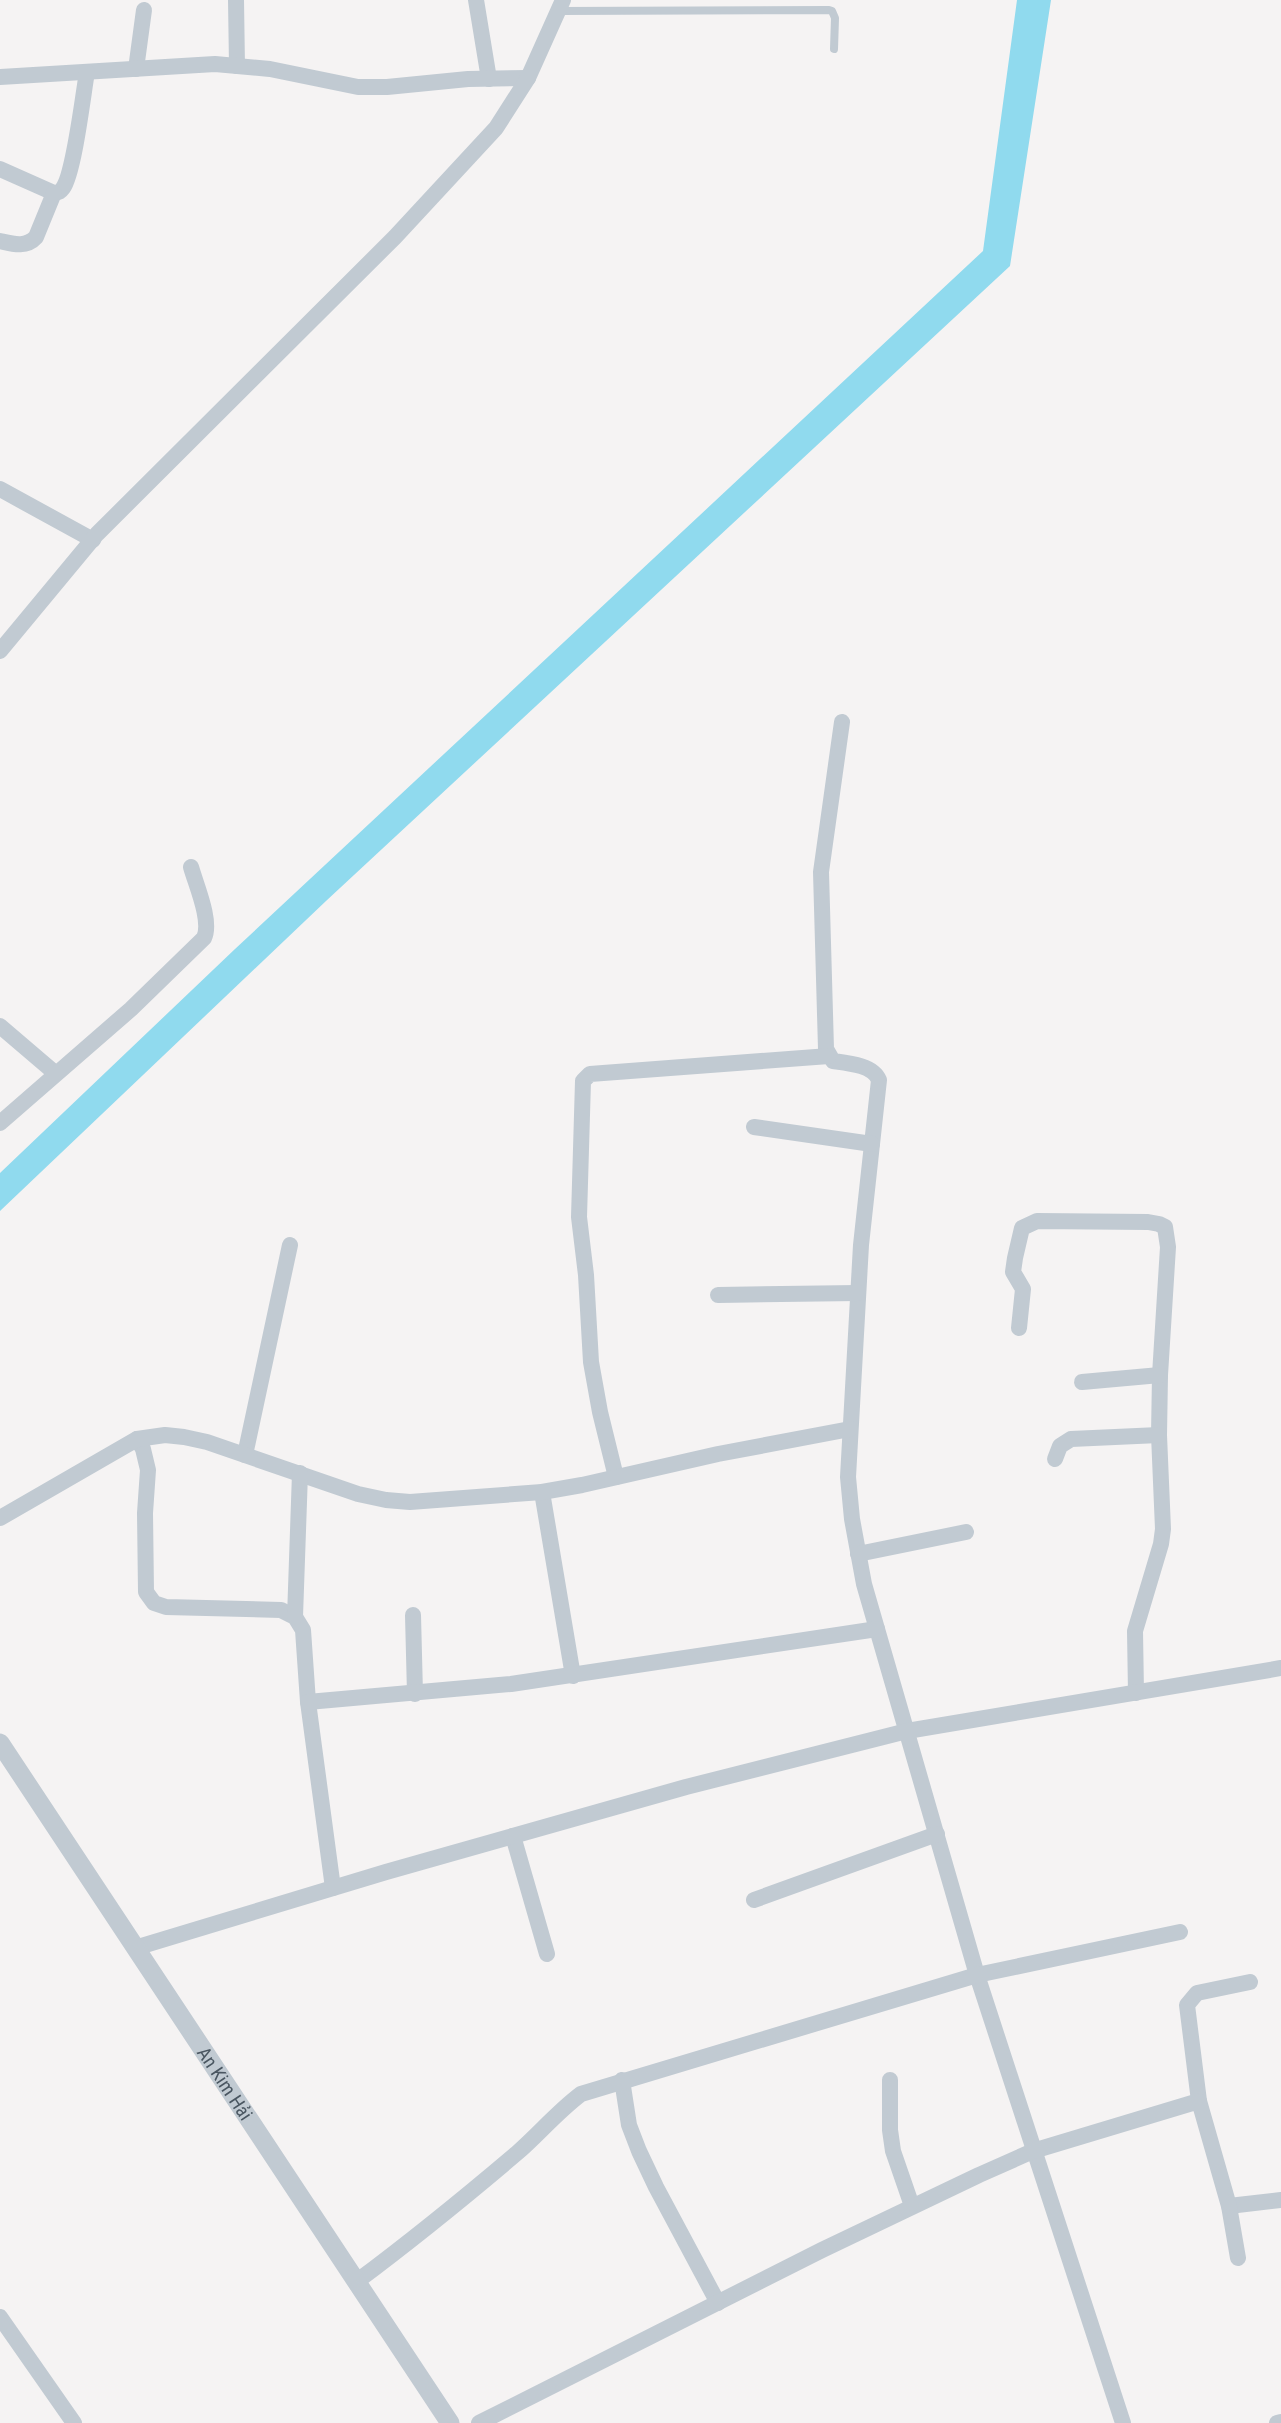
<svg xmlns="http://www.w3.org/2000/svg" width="1281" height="2423" viewBox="0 0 1281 2423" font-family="'Roboto Condensed',sans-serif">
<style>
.water{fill:#90daee}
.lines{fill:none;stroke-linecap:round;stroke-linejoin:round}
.service{stroke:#c1cad2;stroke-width:8}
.minor{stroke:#c1cad2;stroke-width:16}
.tertiary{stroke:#c1cad2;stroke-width:19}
.labels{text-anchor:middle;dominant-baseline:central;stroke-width:7;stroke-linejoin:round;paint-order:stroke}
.street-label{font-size:19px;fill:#4a5661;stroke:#fff}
</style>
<rect width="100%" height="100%" fill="#f5f3f3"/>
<path class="water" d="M1017,0H1051L1010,266L326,901L0,1211V1173L235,949L983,251Z"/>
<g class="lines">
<path class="service" d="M559,11L829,10L832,11L835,18L834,49"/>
<g class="minor">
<path d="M236,0L237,66"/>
<path d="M476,0L489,79"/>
<path d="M136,69L144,10"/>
<path d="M0,77L215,64L270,69L358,87H387L468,79L528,78"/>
<path d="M0,169L54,193C60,192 60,192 63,188C74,173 83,95 87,72"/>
<path d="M0,241C13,244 26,248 36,237L54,193"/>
<path d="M0,489L93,540"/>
<path d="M0,651L97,534L395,237L496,128L528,78L563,0"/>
<path d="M842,722L821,872L826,1049L833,1061C848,1063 873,1065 879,1080L861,1245L848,1477L852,1519L864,1584L977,1975L1123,2423"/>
<path d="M0,1026L55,1073"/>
<path d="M0,1123L131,1009L204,938C212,921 196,885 191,867"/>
<path d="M754,1127L872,1144"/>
<path d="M718,1295L858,1293"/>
<path d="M1019,1328L1023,1289L1013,1272L1015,1258L1022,1228L1037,1221L1148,1222L1159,1224L1165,1227L1168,1247L1160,1375L1159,1435L1163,1529L1161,1544L1135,1631L1136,1693"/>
<path d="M1082,1382L1160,1375"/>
<path d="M137,1439L143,1449L148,1470L145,1513L146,1592L154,1603L166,1607L281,1610L295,1617L303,1630L308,1702L333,1888"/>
<path d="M245,1455L290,1245"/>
<path d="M1055,1459L1060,1446L1071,1439L1159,1435"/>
<path d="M616,1477L600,1412L591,1362L586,1275L579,1217L583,1081L590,1074L829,1056"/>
<path d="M542,1492L573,1676"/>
<path d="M0,1518L137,1439L165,1435L184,1437L207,1442L358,1494L386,1500L410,1502L542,1492L582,1485L718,1454L850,1429"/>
<path d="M858,1554L966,1532"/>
<path d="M413,1615L415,1694"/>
<path d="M295,1617L300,1473"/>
<path d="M308,1702L511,1684L877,1629"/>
<path d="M513,1836L547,1954"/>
<path d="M754,1900L937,1834"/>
<path d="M135,1948L386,1872L686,1787L907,1731L1281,1668"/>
<path d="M622,2080L629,2125L639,2151L656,2187L718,2303"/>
<path d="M890,2080V2130L893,2151L912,2206"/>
<path d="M1199,2101L1187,2005L1197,1993L1250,1982"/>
<path d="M1229,2206L1281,2200"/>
<path d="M356,2282C411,2241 464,2198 517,2153C539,2134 557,2112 581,2094L977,1975L1180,1932"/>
<path d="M0,2317L74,2423"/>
<path d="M479,2423L822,2250L979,2175L1033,2151L1199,2101L1229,2206L1238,2258"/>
<path d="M1277,2423L1281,2422"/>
</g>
<path class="tertiary" id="s1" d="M0,1743L450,2423"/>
</g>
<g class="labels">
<g class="street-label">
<text stroke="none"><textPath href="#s1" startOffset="408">An Kim Hải</textPath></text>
</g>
</g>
</svg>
